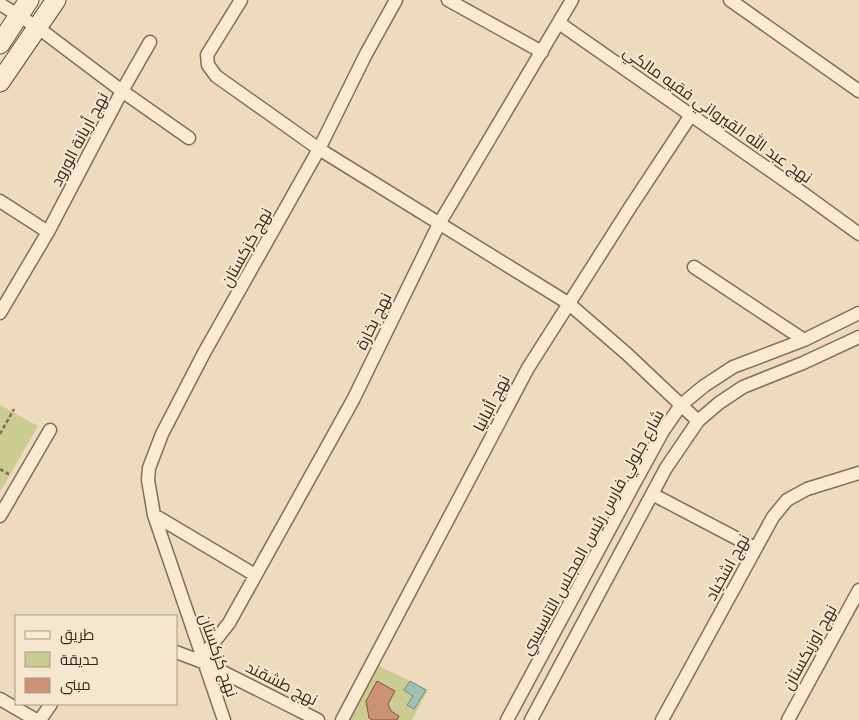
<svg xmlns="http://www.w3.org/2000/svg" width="859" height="720" font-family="'PT Serif',Cairo,serif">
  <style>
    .green { fill: #cacc92 }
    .water { fill: #a1bfb4; stroke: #698d81 }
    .building { fill: #cd9173; stroke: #86533c }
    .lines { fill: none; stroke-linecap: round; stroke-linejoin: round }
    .street-casing { stroke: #866c57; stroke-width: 15 }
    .secondary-casing { stroke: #684d3a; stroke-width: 21 }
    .path { stroke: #866c57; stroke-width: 2.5; stroke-dasharray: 4 2.5; stroke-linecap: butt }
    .street { stroke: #f9ead1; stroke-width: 12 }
    .secondary { stroke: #f9ead1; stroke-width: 19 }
    .labels { text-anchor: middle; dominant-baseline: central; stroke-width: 4.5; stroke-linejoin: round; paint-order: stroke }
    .street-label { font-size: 16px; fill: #35261b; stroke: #f5e6cd }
  </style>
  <rect width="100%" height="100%" fill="#eedbbe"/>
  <path class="green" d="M0,405l38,21 -38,66z
    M377,665l51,25 -16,30h-64z"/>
  <path class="water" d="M410,681l16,9 -12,19 -7,-4 6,-9 -9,-6z"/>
  <path class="building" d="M377,681l18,10 -7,13 3,7 8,5 -2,4h-24l-4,-2 -3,-17z"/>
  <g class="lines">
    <g class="street-casing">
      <path id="street" d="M241,0l-34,55 1,10 8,11 103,73 249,154 59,51 71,67
        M448,0l94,52
        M730,0l129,91
        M0,4l37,23 85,64 -74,141 -48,81
        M559,23l245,171 55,40
        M150,42l-28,49 67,47
        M0,201l48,31
        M694,267l110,73
        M652,494l103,54
        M154,515l101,60
        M0,516l50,-86
        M176,652l29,11 113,57
        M203,656l26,-33 124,-223 86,-176 133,-224
        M0,699l36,21
        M40,720l11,-16
        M224,720l-70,-205 -6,-35 1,-12 13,-34 42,-81 115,-204 47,-95 30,-54
        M342,720l186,-352 103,-162 60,-91
        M507,720l127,-236 29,-53 18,-26 23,-19 29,-19 71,-27 55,-27
        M531,720l135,-252 32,-47 21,-18 24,-16 60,-24 56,-26
        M662,720l111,-203 14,-17 20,-11 52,-16
        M788,720l71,-130"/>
    </g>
    <g class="secondary-casing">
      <path id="secondary" d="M0,44l29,-44
        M0,82l56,-82"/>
    </g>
    <path class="path" d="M0,434l14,-25
      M0,469l10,6"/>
    <use href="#street" class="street"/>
    <use href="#secondary" class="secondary"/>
  </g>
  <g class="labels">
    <g class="street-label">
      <text transform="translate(718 114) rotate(35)">نهج عبد الله القيرواني فقيه مالكي</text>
      <text transform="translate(79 139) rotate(-62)">نهج أريانة الورود</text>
      <text transform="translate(246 247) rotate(-61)">نهج كزكستان</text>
      <text transform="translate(373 321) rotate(-64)">نهج بخارة</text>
      <text transform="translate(491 403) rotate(-63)">نهج ألبانيا</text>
      <text transform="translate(592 532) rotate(-61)">شارع جلولي فارس رئيس المجلس التاسيسي</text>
      <text transform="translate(727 567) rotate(-61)">نهج اشخباد</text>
      <text transform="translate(809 647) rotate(-61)">نهج اوزبكستان</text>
      <text transform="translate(219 655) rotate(71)">نهج كزكستان</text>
      <text transform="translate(282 683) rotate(27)">نهج طشقند</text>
    </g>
  </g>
  <rect x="15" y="615" width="162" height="90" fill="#f5e6cd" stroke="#a89986"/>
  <rect x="25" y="631" width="25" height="8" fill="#f9ead1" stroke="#a89986"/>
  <text x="60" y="640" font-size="15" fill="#35261b">طريق</text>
  <rect x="25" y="652" width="25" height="15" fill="#cacc92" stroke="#a89986"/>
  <text x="60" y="665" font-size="15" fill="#35261b">حديقة</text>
  <rect x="25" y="678" width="25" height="15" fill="#cd9173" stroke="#a89986"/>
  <text x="60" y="690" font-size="15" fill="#35261b">مبنى</text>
</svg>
